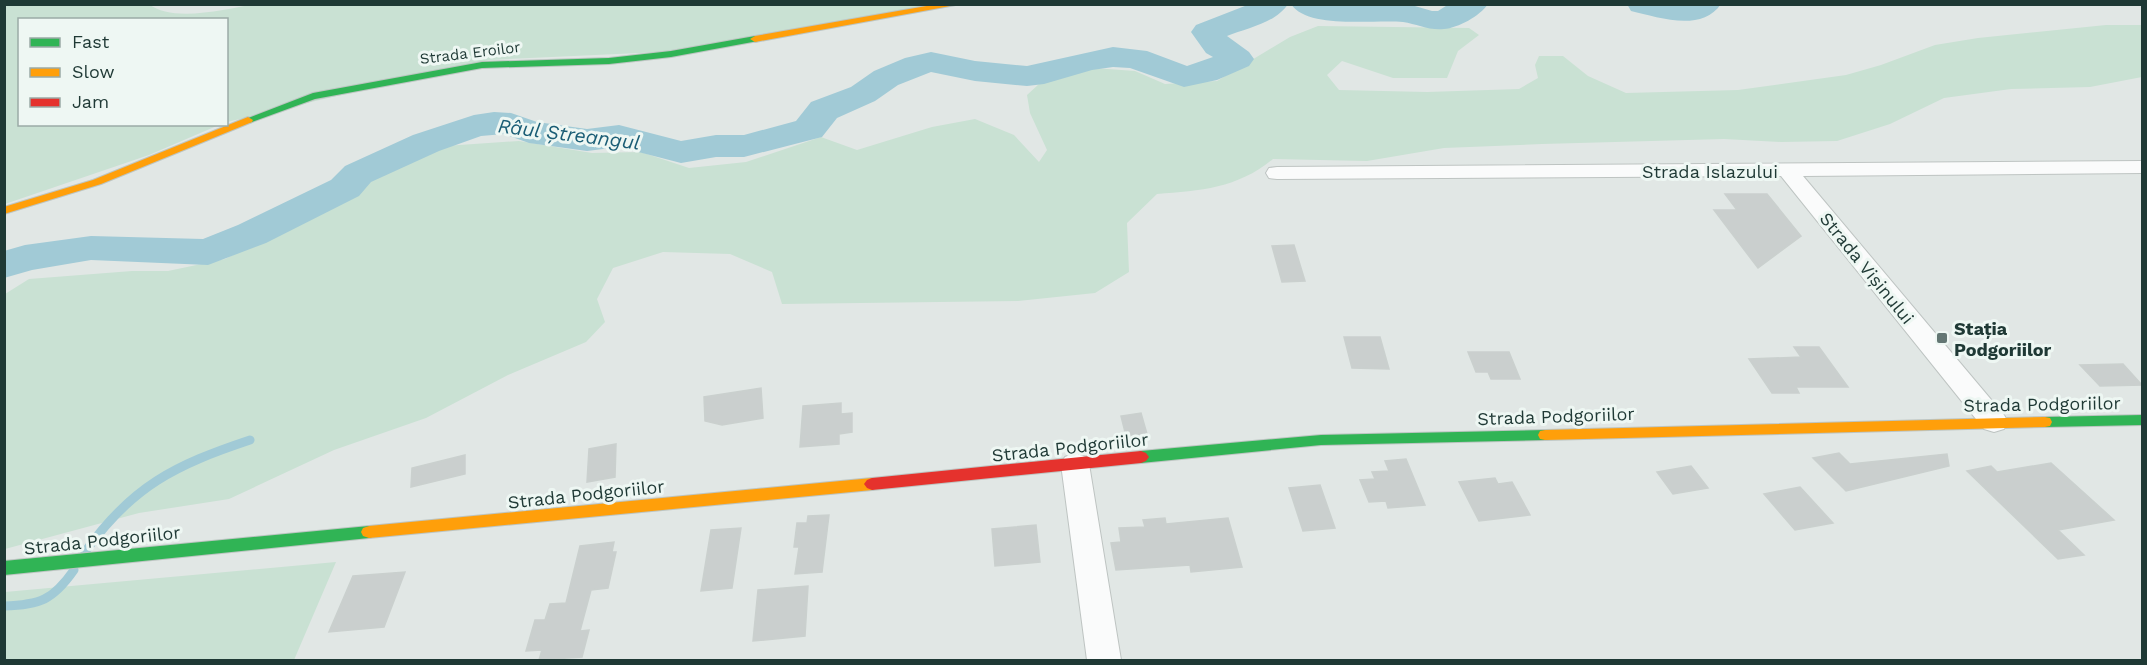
<svg xmlns="http://www.w3.org/2000/svg" width="2147" height="665" font-family="'Work Sans',sans-serif">
  <style>
    .green { fill: #c9e1d3 }
    .lines { fill: none; stroke-linecap: round; stroke-linejoin: round }
    .stream { stroke: #a1cad6; stroke-width: 9 }
    .river { fill: #a1cad6; fill-rule: evenodd }
    .building { fill: #cacfce; stroke: #cad0ce; stroke-width: 1.5 }
    .street-casing { stroke: #bec4c2; stroke-width: 2 }
    .fast-casing { stroke: #bdc5c2; stroke-width: 2 }
    .slow-casing { stroke: #bdc5c2; stroke-width: 2 }
    .jam-casing { stroke: #bdc5c2; stroke-width: 2 }
    .street { fill: #fafbfb; fill-rule: evenodd }
    .fast { fill: #30b455; fill-rule: evenodd }
    .slow { fill: #ff9f0a; fill-rule: evenodd }
    .jam { fill: #e5322d; fill-rule: evenodd }
    .poi-dot { fill: #637673; stroke: #eef7f3; stroke-width: 2 }
    .labels { text-anchor: middle; dominant-baseline: central; stroke-width: 6; stroke-linejoin: round; paint-order: stroke }
    .far-street-label { font-size: 15px; fill: #1f3935; stroke: #eef7f3 }
    .street-label { font-size: 18px; fill: #1f3935; stroke: #eef7f3 }
    .poi-label { font-size: 18px; font-weight: bold; fill: #1f3935; stroke: #eef7f3; text-anchor: start }
    .water-label { font-size: 20px; font-style: italic; fill: #1a5d75; stroke: #eef7f3 }
  </style>
  <rect width="100%" height="100%" fill="#e1e7e5"/>
  <path class="green" d="M149,4c23,19 78,5 106,0l681,1 -275,47 -172,8 -262,62 -1,-102h-206v104l199,1 -70,30 -144,49v-199z
    M2106,25h36v52l-52,10 -79,2 -67,9 -54,26 -53,17 -56,1 -57,-3 -182,5 -98,4 -77,13 -94,-2c-35,29 -72,32 -116,35l-30,29 2,49 -34,21 -77,8 -236,3 -10,-32 -42,-18 -67,-2 -50,16 -16,31 8,23 -19,20 -78,33 -82,43 -92,32 -105,49 -90,14 -134,36v-255l24,-15 103,-8h36l57,-12 116,-58 39,-26 65,-29 74,-5 73,12 49,-1 48,16 57,-6 75,-25 36,13 75,-23 43,-8 39,16 25,27 8,-12 -17,-37 -3,-18 12,-11 55,-16 41,3 30,13 52,-3 73,-44 28,-11 151,2 10,7 -21,16 -11,27h-54l-51,-17 -15,14 12,15 88,2 92,-3 19,-11 -3,-13 4,-9h24l25,20 38,17 112,-3 108,-15 35,-10 54,-20 43,-7z
    M336,562l-42,98h-289v-68z"/>
  <g class="lines">
    <path class="stream" d="M85,552c47,-66 90,-87 165,-112
      M4,606c36,-1 49,-6 70,-36"/>
    <path class="river" d="M1250,4h38c-12,19 -41,24 -61,32l22,16 5,7 -5,7 -32,14 -33,7 -54,-19 -17,-1 -21,3 -48,14 -17,2 -52,-5 -44,-9 -33,13 -23,16 -38,17 -15,19 -78,20h-28l-35,6 -62,-16 -32,4 -58,-8 -25,-9 -23,2 -42,15 -68,31 -12,14 -93,47 -58,22 -117,-5 -59,10 -28,8v-27l21,-6 66,-9 112,3 35,-14 93,-45 14,-14 68,-31 61,-20 20,-3 17,1 26,9 50,7 32,-4 62,16 35,-6h28l52,-14 15,-19 40,-15 23,-16 31,-13 26,-6 44,9 52,5 86,-19 34,4 40,15 26,-9 -7,-4 -15,-21 5,-7z
      M1291,4h117l24,7h6l11,-7h39c-8,12 -30,24 -44,25 -14,2 -27,-5 -41,-7 -28,-3 -95,8 -112,-18z
      M1627,4h94c-20,29 -63,13 -90,7z"/>
  </g>
  <path class="building" d="M1725,194h42l34,42 -43,32 -44,-58h23z
    M1294,245l11,36 -23,1 -10,-36z
    M1344,337h36l9,32 -37,-1z
    M1794,347h25l29,40h-52l3,6h-27l-23,-34 52,-2z
    M1468,352h41l11,27h-29l-3,-7h-12z
    M2123,364l19,21 -42,1 -20,-21z
    M761,388l2,30 -41,7 -17,-4 -1,-24z
    M841,403v11l11,-1v19l-13,2v10l-39,3 3,-41z
    M1141,413l6,21 -21,2 -5,-20z
    M616,444l-1,33 -28,5 2,-33z
    M1839,453l11,11 97,-10 2,12 -103,25 -33,-33z
    M465,455v19l-54,13 1,-19z
    M1406,459l19,46 -37,3 -2,-7 -17,1 -9,-22 15,-1 -3,-7 17,-1 -4,-10z
    M2051,463l63,57 -56,10 26,25 -26,4 -91,-88 24,-5 6,6z
    M1691,466l17,22 -35,6 -16,-22z
    M1495,478l3,6 14,-2 18,33 -51,6 -20,-39z
    M1320,485l15,43 -32,3 -14,-43z
    M1800,487l33,36 -38,7 -31,-36z
    M829,515l-7,57 -27,2 4,-27h-5l3,-24h10l1,-7z
    M1165,518l1,6 62,-6 14,49 -51,5 -1,-7 -74,5 -5,-27 10,-1 -2,-14 26,-1 -2,-7z
    M1036,525l4,37 -45,4 -3,-37z
    M741,528l-9,60 -31,3 10,-61z
    M614,542l-2,10h4l-8,36 -17,2 -11,41 9,-1 -7,27 -43,3 3,-10 -16,1 9,-31h10l5,-16 16,-1 14,-57z
    M405,572l-21,55 -55,5 24,-56z
    M808,586l-3,50 -52,5 5,-51z"/>
  <g class="lines">
    <g class="street-casing">
      <path id="street" d="M2142,161v12l-339,3 201,239 4,7 -4,7 -10,3 -10,-3 -203,-253 -504,3 -8,-1 -3,-5 3,-5 8,-1z
        M1075,453l10,4 4,7 32,196h-34l-26,-196 4,-7z"/>
    </g>
    <g class="fast-casing">
      <path id="fast" d="M755,36l3,1v4l-87,16 -62,7 -127,4 -167,31 -63,23 -4,1 -5,-3 70,-27 169,-31 127,-4 62,-7z
        M2142,415v10l-97,2 -5,-1 -2,-4 2,-4 5,-1z
        M1545,430l5,1 2,4 -2,4 -5,1 -224,5 -180,18 -5,-2 -3,-4 3,-4 5,-2 180,-16z
        M369,526l6,2 2,4 -2,4 -6,2 -365,37v-14z"/>
    </g>
    <g class="slow-casing">
      <path id="slow" d="M938,4h23l-206,38 -5,-3 5,-3z
        M248,117l5,3 -1,2 -151,62 -97,30v-7l89,-27z
        M2045,417l5,1 2,4 -2,4 -5,1 -500,13 -5,-1 -2,-4 2,-4 5,-1z
        M872,478l5,2 3,4 -3,4 -5,2 -503,48 -6,-2 -2,-4 2,-4 6,-2z"/>
    </g>
    <g class="jam-casing">
      <path id="jam" d="M1141,451l5,2 3,4 -3,4 -5,2 -269,27 -5,-2 -3,-4 3,-4 5,-2z"/>
    </g>
    <use href="#street" class="street"/>
    <use href="#fast" class="fast"/>
    <use href="#slow" class="slow"/>
    <use href="#jam" class="jam"/>
  </g>
  <rect class="poi-dot" x="1936" y="332" width="12" height="12" rx="3"/>
  <g class="labels">
    <g class="far-street-label">
      <text transform="translate(470 53) rotate(-7)">Strada Eroilor</text>
    </g>
    <g class="street-label">
      <text x="1710" y="171">Strada Islazului</text>
      <text transform="translate(1867 268) rotate(51)">Strada Vișinului</text>
      <text transform="translate(2042 404) rotate(-1)">Strada Podgoriilor</text>
      <text transform="translate(1556 416) rotate(-2)">Strada Podgoriilor</text>
      <text transform="translate(1070 447) rotate(-6)">Strada Podgoriilor</text>
      <text transform="translate(586 494) rotate(-6)">Strada Podgoriilor</text>
      <text transform="translate(102 540) rotate(-6)">Strada Podgoriilor</text>
    </g>
    <g class="poi-label">
      <text x="1954" y="328">Stația<tspan x="1954" dy="21">Podgoriilor</tspan></text>
    </g>
    <g class="water-label">
      <text transform="translate(569 134) rotate(7)">Râul Ștreangul</text>
    </g>
  </g>
  <rect width="2147" height="665" fill="none" stroke="#1f3935" stroke-width="12"/>
  <rect x="18" y="18" width="210" height="108" fill="#eef7f3" stroke="#9baba7" stroke-width="1.5"/>
  <rect x="30" y="38" width="30" height="9" fill="#30b455" stroke="#9baba7" stroke-width="1.5"/>
  <text x="72" y="48" font-size="18" fill="#1f3935">Fast</text>
  <rect x="30" y="68" width="30" height="9" fill="#ff9f0a" stroke="#9baba7" stroke-width="1.5"/>
  <text x="72" y="78" font-size="18" fill="#1f3935">Slow</text>
  <rect x="30" y="98" width="30" height="9" fill="#e5322d" stroke="#9baba7" stroke-width="1.5"/>
  <text x="72" y="108" font-size="18" fill="#1f3935">Jam</text>
</svg>
